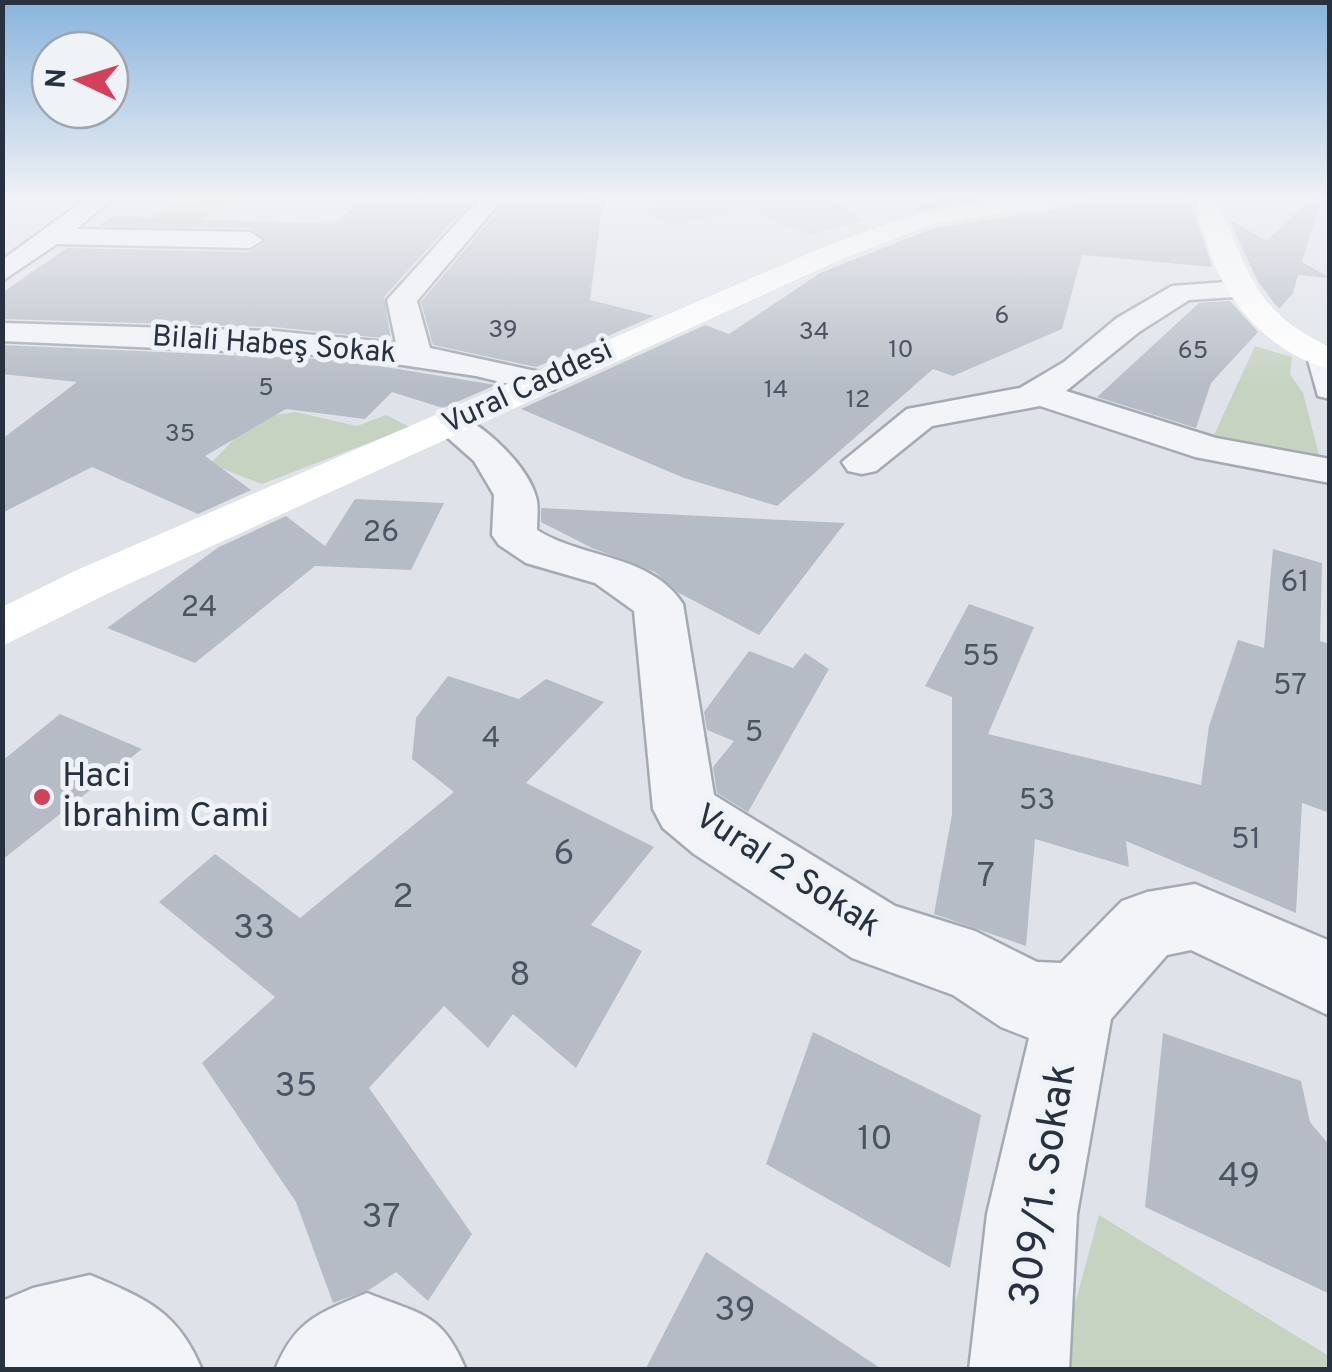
<svg xmlns="http://www.w3.org/2000/svg" width="1332" height="1372" font-family="Overpass,sans-serif">
  <style>
    .built { fill: #cdd2db }
    .green { fill: #c5d3c0 }
    .building { fill: #b6bcc6 }
    .lines { fill: none; stroke-linecap: round; stroke-linejoin: round }
    .street-casing { stroke: #a4aab3; stroke-width: 5 }
    .street { fill: #f2f4f7; fill-rule: evenodd }
    .secondary { fill: #fff; fill-rule: evenodd }
    .poi-dot { fill: #d24059; stroke: #eff2f6; stroke-width: 4 }
    .labels { text-anchor: middle; dominant-baseline: central; stroke-width: 10; stroke-linejoin: round; paint-order: stroke }
    .far-number-label { font-size: 25px; fill: #4b5462 }
    .far-street-label { font-size: 30px; fill: #273140; stroke: #eff2f6 }
    .number-label { font-size: 30px; fill: #4b5462 }
    .poi-label { font-size: 35px; fill: #273140; stroke: #eff2f6; text-anchor: start }
    .near-number-label { font-size: 35px; fill: #4b5462 }
    .street-label { font-size: 35px; fill: #273140; stroke: #eff2f6 }
    .near-street-label { font-size: 42px; fill: #273140; stroke: #eff2f6 }
  </style>
  <rect width="100%" height="100%" fill="#dfe3e9"/>
  <path class="built" d="M640,196h191l34,24 -55,15 -62,-24 -77,14 -33,-15 19,-4z"/>
  <path class="green" d="M213,196h28l-68,41 -41,-2 38,-32 32,1z
    M1255,346l37,11 -2,17 13,19 18,70 -74,-14 -33,-14z
    M295,412l62,14 29,-11 24,12 -148,57 -52,-20 45,-46z
    M1099,1215l230,141v13l-263,1 2,-40z"/>
  <path class="building" d="M936,196h63l-87,16z
    M1084,196h105l23,71 -130,-12 -20,74 -109,47 -20,-7 -156,137 -93,-28 -163,-69 184,-84 24,9 91,-61 114,-45 136,-21z
    M1315,196h7l-20,66 28,16 -32,-3 -5,18 -14,16 -21,-27 -29,-63 37,22z
    M603,197l-13,103 64,16 -118,51 -103,-22 -12,-43 84,-100z
    M428,198l-2,7 43,-2 -85,94 7,42 -117,-12 -272,-8v-26l65,-45 183,4 17,-11 -17,-13 -152,-2 15,-10 221,8 28,-25z
    M1230,301l28,31 -47,51 -15,45 -99,-31 102,-94z
    M2,345l340,15 154,25 -53,23 -51,-16 -27,27 -79,-10 -81,47 46,34 -53,24 -106,-47 -90,46v-74l75,-57 -75,-8z
    M355,499l89,4 -33,67 -96,-4 -120,97 -88,-35 112,-81 67,-31 39,30z
    M541,508l304,15 -86,112 -80,-42 -24,-21 -63,-24 -51,-26z
    M1273,549l49,14 -2,78 10,3v169l-28,-10 -6,110 -170,-72 3,26 -94,-28 -9,107 -92,-32 18,-100v-117l-27,-11 44,-82 65,23 -46,107 213,51 8,-59 29,-86 26,8z
    M749,651l44,17 12,-15 24,16 -81,143 -31,-19 -4,-26 21,-26 -27,-11 -3,-18z
    M448,676l71,23 27,-20 58,23 -78,81 128,64 -63,78 51,26 -66,117 -63,-54 -25,34 -44,-42 -75,82 103,146 -44,67 -32,-29 -27,18 -36,13 -37,-101 -94,-139 73,-66 -116,-95 56,-48 85,64 154,-126 -42,-33 4,-41z
    M60,714l82,35 -140,111v-99z
    M813,1032l168,83 -31,153 -184,-104z
    M1163,1033l138,48 9,41 20,24v148l-185,-87z
    M706,1252l177,118h-238z"/>
  <g class="lines">
    <g class="street-casing">
      <path id="street" d="M90,196h26l-40,33 174,3 13,8 -13,8 -193,-4 -55,37v-21z
        M481,196h24l-88,105 13,47 124,27 5,7 -5,7 -12,3 -66,-16 -134,-20 -340,-15v-18l272,8 122,12 -9,-43z
        M1240,281l14,9 -4,6 -61,4 -50,32 -73,59 150,47 114,21v24l-135,-26 -155,-51 -108,20 -56,45 -14,3 -14,-3 -6,-9 65,-53 113,-21 44,-26 53,-44 55,-32z
        M1324,347l6,1v51l-12,-3 -11,-39 5,-7z
        M451,413c30,7 77,53 85,84 3,9 1,22 1,33 46,29 114,24 146,74l31,191 181,111 80,25 62,31 24,1 61,-62 25,-9 48,-8 135,57v75l-139,-66 -24,5 -56,64 -34,195 -8,156h-100l18,-156 42,-176 -28,-11 -48,-32 -101,-37 -158,-104 -31,-26 -10,-19 -19,-198 -39,-28 -69,-20 -27,-18 -7,-10 2,-40 -20,-34 -42,-37 6,-8z
        M90,1275c56,24 88,36 112,95h-200v-69l31,-13z
        M367,1293c54,22 75,19 99,77h-191c20,-50 44,-57 92,-77z"/>
    </g>
    <use href="#street" class="street"/>
    <path class="secondary" d="M1023,196h57l-11,7 -136,21 -89,34 -733,334 -109,54v-39l75,-37 749,-324 94,-33z
      M1192,196h22c35,70 35,114 116,151v22c-55,-14 -101,-61 -119,-114 -7,-19 -11,-40 -19,-59z"/>
  </g>
  <linearGradient id="sky" x2="0" y2="1"><stop stop-color="#88b3dc"/><stop offset="0.51" stop-color="#f1f2f5"/><stop offset="1" stop-color="#f1f2f5" stop-opacity="0"/></linearGradient>
  <rect width="1332" height="388" fill="url(#sky)"/>
  <circle class="poi-dot" cx="42" cy="797" r="10"/>
  <g class="labels">
    <g class="far-number-label">
      <text x="1002" y="317">6</text>
      <text x="503" y="331">39</text>
      <text x="814" y="333">34</text>
      <text x="901" y="351">10</text>
      <text x="1193" y="352">65</text>
      <text x="266" y="389">5</text>
      <text x="776" y="391">14</text>
      <text x="858" y="401">12</text>
      <text x="180" y="435">35</text>
    </g>
    <g class="far-street-label">
      <text transform="translate(274 346) rotate(4)">Bilali Habeş Sokak</text>
      <text transform="translate(528 388) rotate(-25)">Vural Caddesi</text>
    </g>
    <g class="number-label">
      <text x="381" y="533">26</text>
      <text x="1295" y="583">61</text>
      <text x="199" y="608">24</text>
      <text x="981" y="657">55</text>
      <text x="1290" y="686">57</text>
      <text x="754" y="733">5</text>
      <text x="491" y="739">4</text>
      <text x="1037" y="801">53</text>
      <text x="1246" y="840">51</text>
    </g>
    <g class="poi-label">
      <text x="62" y="777">Haci<tspan x="62" dy="40">İbrahim Cami</tspan></text>
    </g>
    <g class="near-number-label">
      <text x="564" y="855">6</text>
      <text x="986" y="877">7</text>
      <text x="403" y="898">2</text>
      <text x="254" y="929">33</text>
      <text x="520" y="976">8</text>
      <text x="296" y="1087">35</text>
      <text x="875" y="1140">10</text>
      <text x="1239" y="1177">49</text>
      <text x="381" y="1218">37</text>
      <text x="735" y="1311">39</text>
    </g>
    <g class="street-label">
      <text transform="translate(787 872) rotate(33)">Vural 2 Sokak</text>
    </g>
    <g class="near-street-label">
      <text transform="translate(1045 1185) rotate(-81)">309/1. Sokak</text>
    </g>
  </g>
  <rect width="1332" height="1372" fill="none" stroke="#273140" stroke-width="10"/>
  <g transform="translate(80 80) rotate(274)"><circle r="48" fill="#eff2f6" stroke="#9fa5ad" stroke-width="2.5"/>
  <path d="M0-8L18 38L0 25L-18 38Z" fill="#d24059"/>
  <text y="-15" font-size="28" font-weight="bold" text-anchor="middle" fill="#273140">N</text>
  </g>
</svg>
